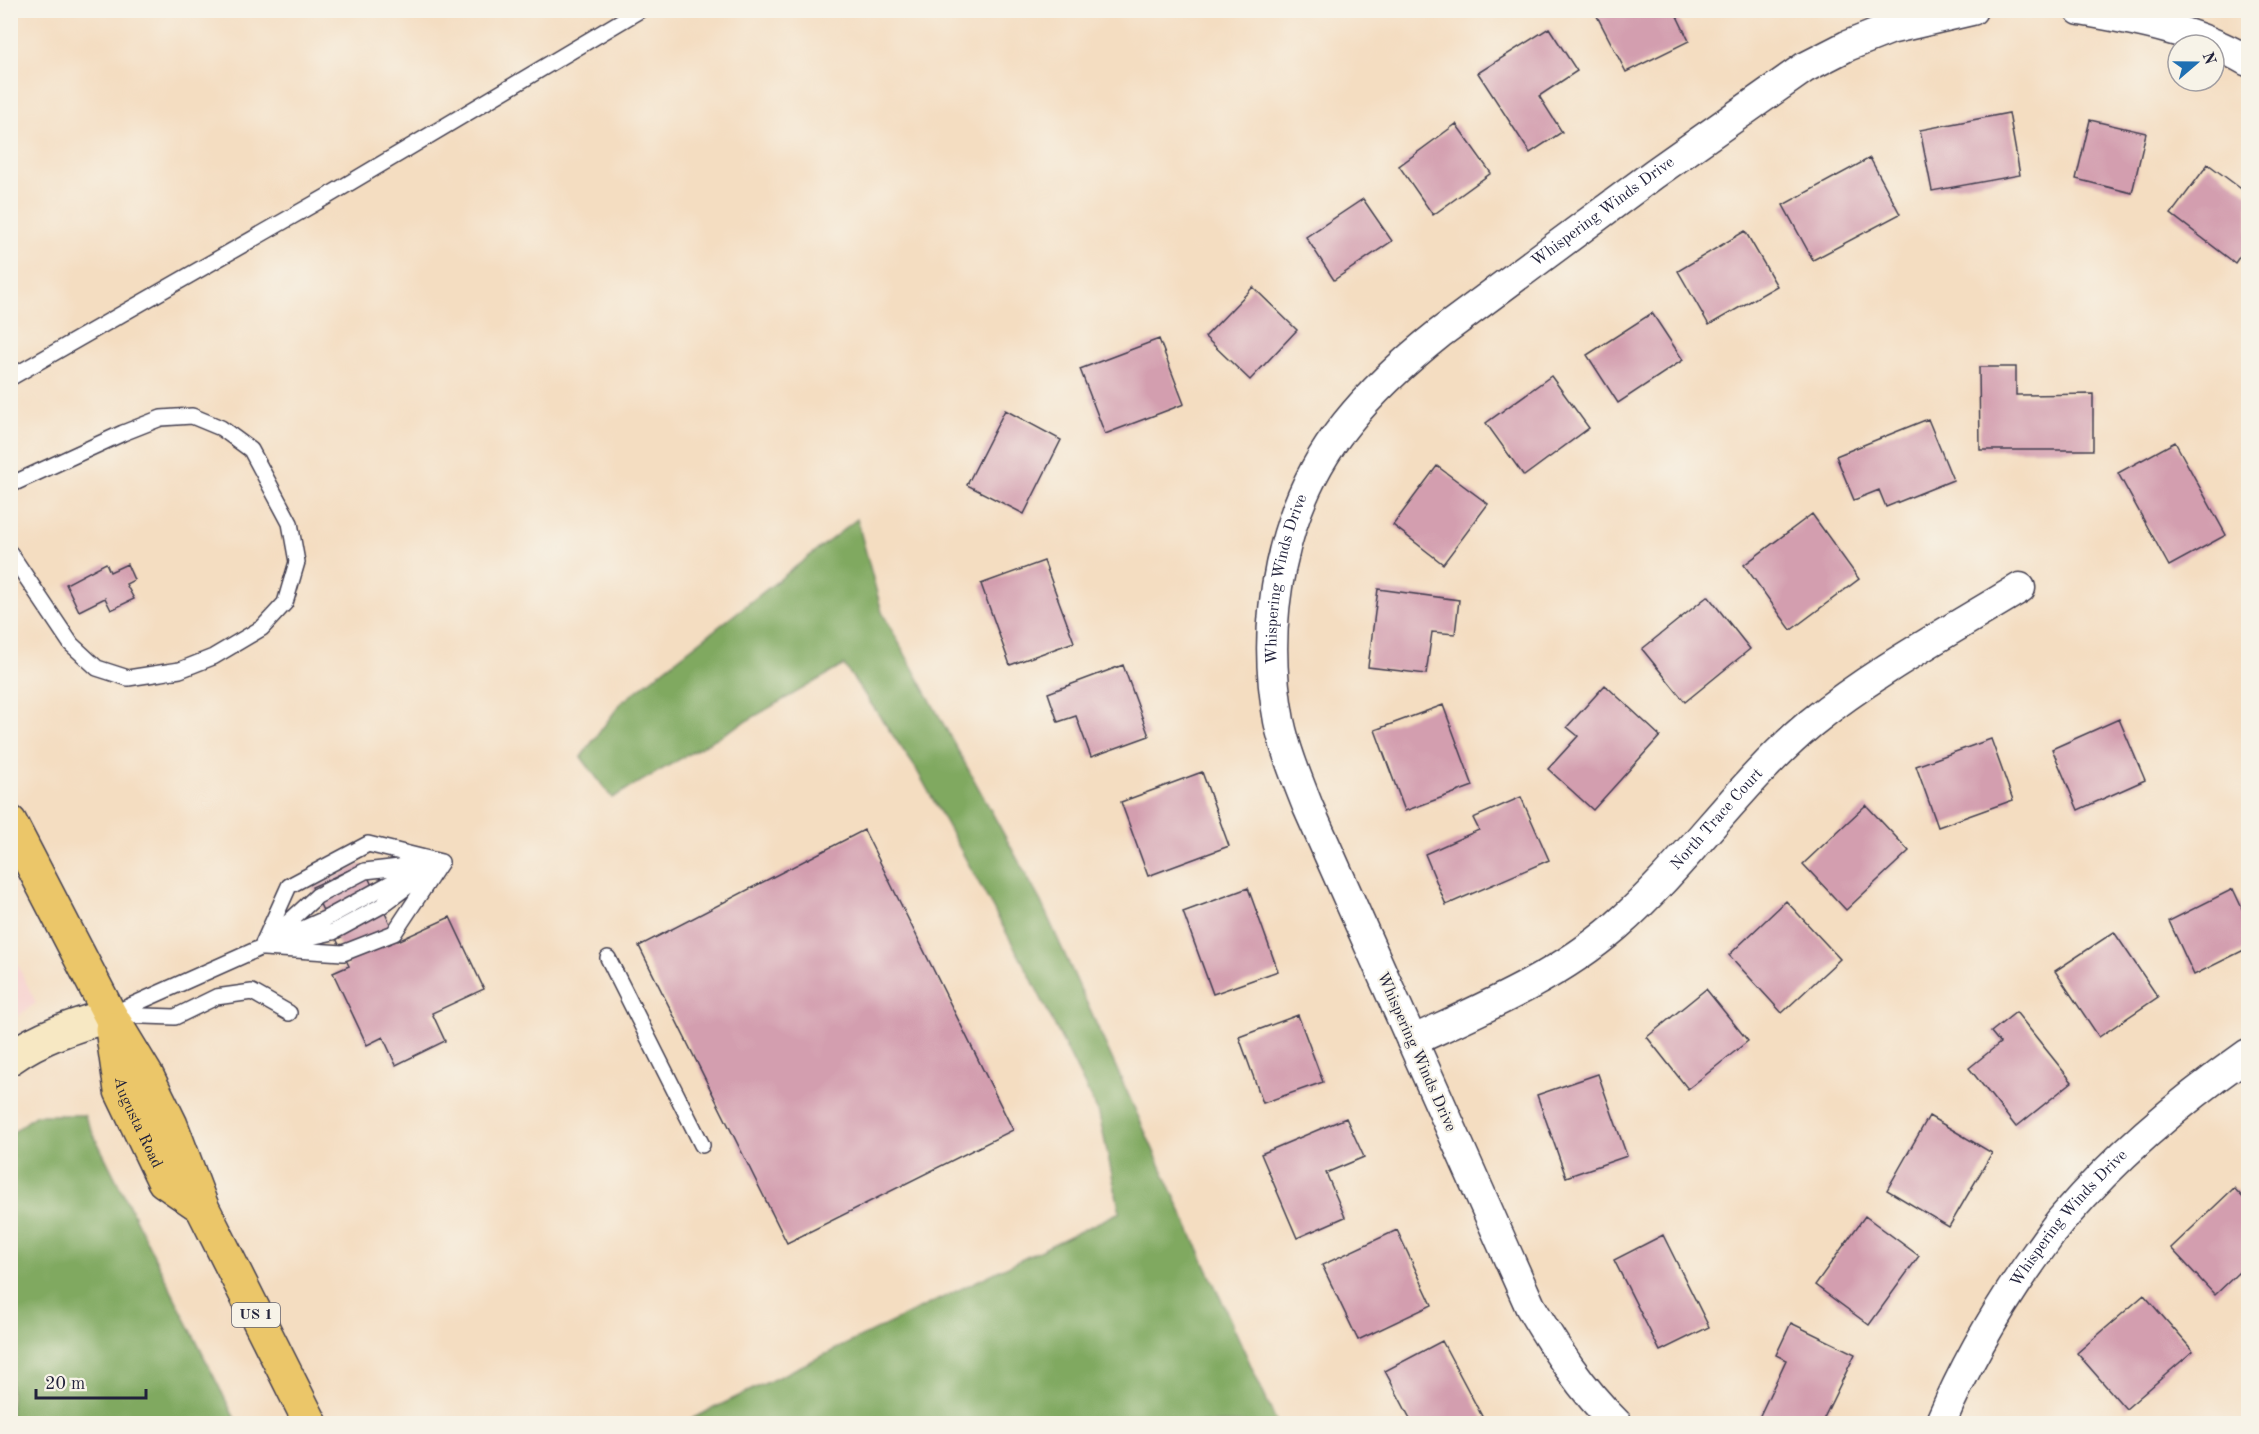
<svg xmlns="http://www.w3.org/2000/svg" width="2259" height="1434" font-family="'Old Standard TT',serif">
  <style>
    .built { fill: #f7d0ce }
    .forest { fill: #80a960; stroke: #51664e; stroke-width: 1.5 }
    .building { fill: #d39eaf }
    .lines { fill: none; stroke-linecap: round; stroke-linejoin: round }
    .lane-casing { stroke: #423e4f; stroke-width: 18 }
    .street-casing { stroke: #423e4f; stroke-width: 33 }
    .secondary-casing { stroke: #423e4f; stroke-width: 36 }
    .primary-casing { stroke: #423e4f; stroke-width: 36 }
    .lane { stroke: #fff; stroke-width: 15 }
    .street { stroke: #fff; stroke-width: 30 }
    .secondary { stroke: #f7e8c3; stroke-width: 33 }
    .primary { stroke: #ebc669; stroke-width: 33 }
    .labels { text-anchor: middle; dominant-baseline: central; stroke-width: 4.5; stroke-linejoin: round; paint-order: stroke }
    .shield { fill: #f7f3e8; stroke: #62616f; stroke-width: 1.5 }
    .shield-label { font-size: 15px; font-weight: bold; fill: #22223b }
    .street-label { font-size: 16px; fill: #22223b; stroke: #f7f3e8 }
  </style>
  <rect width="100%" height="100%" fill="#f7f3e8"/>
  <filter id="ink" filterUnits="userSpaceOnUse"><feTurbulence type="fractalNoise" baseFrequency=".0167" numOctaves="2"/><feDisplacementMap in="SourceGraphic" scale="12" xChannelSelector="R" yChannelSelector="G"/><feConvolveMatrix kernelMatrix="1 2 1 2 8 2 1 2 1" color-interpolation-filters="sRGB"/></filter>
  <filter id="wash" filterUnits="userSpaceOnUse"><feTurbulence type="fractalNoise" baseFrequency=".008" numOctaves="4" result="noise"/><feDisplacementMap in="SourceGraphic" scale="24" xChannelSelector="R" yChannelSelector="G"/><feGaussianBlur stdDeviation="1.35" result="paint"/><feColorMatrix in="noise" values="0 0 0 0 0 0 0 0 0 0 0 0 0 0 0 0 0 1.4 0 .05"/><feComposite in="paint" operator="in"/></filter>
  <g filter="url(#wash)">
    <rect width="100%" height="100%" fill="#f4ddc1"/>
    <path class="built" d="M11,951l25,52 -25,18h-1z"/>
    <path class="forest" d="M857,519l25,93 159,290 236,521h-594l437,-211 -21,-98 -71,-142 -113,-205 -71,-102 -232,133 -31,-41 40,-54z
      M36,1115h48l153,308h-226v-289z"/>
    <g id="blocks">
      <path class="building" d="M1608,10h66l15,31 -63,31 -29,-56z
        M1549,28l28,43 -38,25 23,36 -32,21 -52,-80z
        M2009,113l11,62 -88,16 -12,-61z
        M2090,120l56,13 -14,60 -56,-14z
        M1456,124l35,49 -58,42 -34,-49z
        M1870,158l30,56 -87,46 -30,-55z
        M2208,164l40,30v50l-13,19 -64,-49z
        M1363,199l29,42 -58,39 -28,-43z
        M1745,231l32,55 -68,39 -31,-54z
        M1253,287l44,43 -47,50 -45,-43z
        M1652,313l31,47 -65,43 -31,-48z
        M1159,339l25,65 -79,30 -25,-65z
        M1979,367h37v28l77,-1v56h-113z
        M1551,376l38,52 -65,48 -38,-53z
        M1005,410l56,30 -37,74 -57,-29z
        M1928,419l25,61 -67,27 -7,-17 -25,10 -18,-44z
        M2175,442l51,93 -57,31 -51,-93z
        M1437,466l51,38 -45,60 -50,-39z
        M1812,514l47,65 -68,51 -47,-65z
        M1044,561l30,81 -64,23 -29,-81z
        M106,563l4,9 17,-8 7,16 -8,4 8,15 -23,11 -6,-12 -26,13 -13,-27z
        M1378,589l81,11 -4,34 -23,-2 -6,42 -58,-7z
        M1708,596l42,53 -65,53 -43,-53z
        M1123,665l26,71 -58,21 -15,-41 -18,6 -10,-29z
        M1605,685l55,51 -67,74 -45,-41 30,-33 -11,-9z
        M1443,705l30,81 -68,25 -30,-81z
        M2119,719l26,61 -67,30 -26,-61z
        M1991,739l22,61 -75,27 -22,-61z
        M1202,772l27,74 -81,30 -27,-74z
        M1521,797l28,63 -103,45 -21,-51 54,-24 -6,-12z
        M1866,805l43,46 -63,59 -43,-46z
        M864,830l149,300 -226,113 -148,-297z
        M362,864l36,77 52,-24 34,72 -52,24 13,28 -49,24 -13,-28 -16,8 -34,-72 16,-7 -37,-79z
        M1248,888l30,83 -65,23 -30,-82z
        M2233,889l15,32v27l-54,27 -25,-54z
        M1786,901l54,58 -58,54 -53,-58z
        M2114,932l44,65 -59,40 -44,-66z
        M1706,989l42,52 -60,48 -41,-52z
        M2016,1012l56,70 -56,45 -47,-59 31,-25 -9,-11z
        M1298,1015l25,67 -60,21 -24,-66z
        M1598,1074l29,82 -61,21 -29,-82z
        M1929,1116l63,37 -43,74 -62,-37z
        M1346,1118l18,39 -38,16 19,44 -48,21 -36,-84z
        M2234,1188l14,15v80l-9,-11 -24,23 -44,-47z
        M1865,1216l54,40 -50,69 -54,-40z
        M1397,1230l35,75 -74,35 -36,-75z
        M1663,1235l46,92 -49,24 -46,-91z
        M2144,1295l49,56 -67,58 -49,-56z
        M1791,1323l64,31 -34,70h-65l30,-64 -10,-5z
        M1442,1341l43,81 -3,2h-69l-28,-53z"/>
    </g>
  </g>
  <g filter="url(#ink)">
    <use href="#blocks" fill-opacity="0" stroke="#423e4f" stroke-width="1.5"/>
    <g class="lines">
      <g class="lane-casing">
        <path id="lane" d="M10,378l316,-181 314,-187
          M10,485l113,-52 38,-15 31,-2 29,12 30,22 39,73 7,39 -12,41 -23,25 -49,29 -33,13 -52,8 -31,-10 -26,-24 -61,-91
          M269,940l48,-44 48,-25 52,-6
          M293,941l40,-9 48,-26 46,-34
          M261,948l28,-62 79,-42 73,18
          M264,948l79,5 51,-20 47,-71
          M608,958l94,187
          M110,1015l217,-97 80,-44 34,-12
          M113,1015l62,2 41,-20 36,-5 37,21"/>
      </g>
      <g class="street-casing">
        <g id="street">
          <path d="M2080,10c58,10 117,21 168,51"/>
          <path id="s1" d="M1412,1041c71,-33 144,-63 204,-115 71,-62 123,-143 195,-203 64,-52 139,-92 209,-135"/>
          <path id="s2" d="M1617,1424c-36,-35 -62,-76 -87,-118l-222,-499c-11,-28 -23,-57 -29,-86 -19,-100 2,-217 67,-297 27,-34 60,-64 94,-91l214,-159 150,-106 43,-22 43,-17 82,-19"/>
          <path id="s3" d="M1940,1424c26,-61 59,-118 97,-171 9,-12 17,-25 27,-36 54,-63 117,-116 184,-163"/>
        </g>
      </g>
      <g class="secondary-casing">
        <path id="secondary" d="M10,1058c31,-22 64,-32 100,-43"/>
      </g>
      <g class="primary-casing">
        <g id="primary">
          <path d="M10,822l100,193 37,61 24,49 31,82 109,217"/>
          <path id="s4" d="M112,1029l9,62 43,90 38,26"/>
        </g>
      </g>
      <use href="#lane" class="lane"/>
      <use href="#street" class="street"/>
      <use href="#secondary" class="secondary"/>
      <use href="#primary" class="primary"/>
    </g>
  </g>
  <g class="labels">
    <rect class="shield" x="232" y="1303" width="48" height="24" rx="4.5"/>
    <g class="shield-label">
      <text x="256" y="1315">US 1</text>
    </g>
    <g class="street-label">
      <text stroke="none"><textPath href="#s2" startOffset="1432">Whispering Winds Drive</textPath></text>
      <text stroke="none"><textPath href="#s2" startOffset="928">Whispering Winds Drive</textPath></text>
      <text stroke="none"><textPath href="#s1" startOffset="382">North Trace Court</textPath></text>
      <text transform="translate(1416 1052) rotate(66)">Whispering Winds Drive</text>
      <text stroke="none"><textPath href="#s4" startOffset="98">Augusta Road</textPath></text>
      <text stroke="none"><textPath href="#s3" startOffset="244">Whispering Winds Drive</textPath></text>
    </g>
  </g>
  <rect width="2259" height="1434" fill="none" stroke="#f7f3e8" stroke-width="36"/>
  <g transform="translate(2196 63) rotate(70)"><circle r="28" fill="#f7f3e8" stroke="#a29fa3" stroke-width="1.5"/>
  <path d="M0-4.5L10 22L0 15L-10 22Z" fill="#1f6fb2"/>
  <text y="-9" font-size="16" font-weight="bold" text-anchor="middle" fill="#22223b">N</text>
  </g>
  <path d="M36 1389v9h110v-9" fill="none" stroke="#22223b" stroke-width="3"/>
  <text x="45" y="1389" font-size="18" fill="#22223b" stroke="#f7f3e8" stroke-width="4.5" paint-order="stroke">20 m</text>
</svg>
